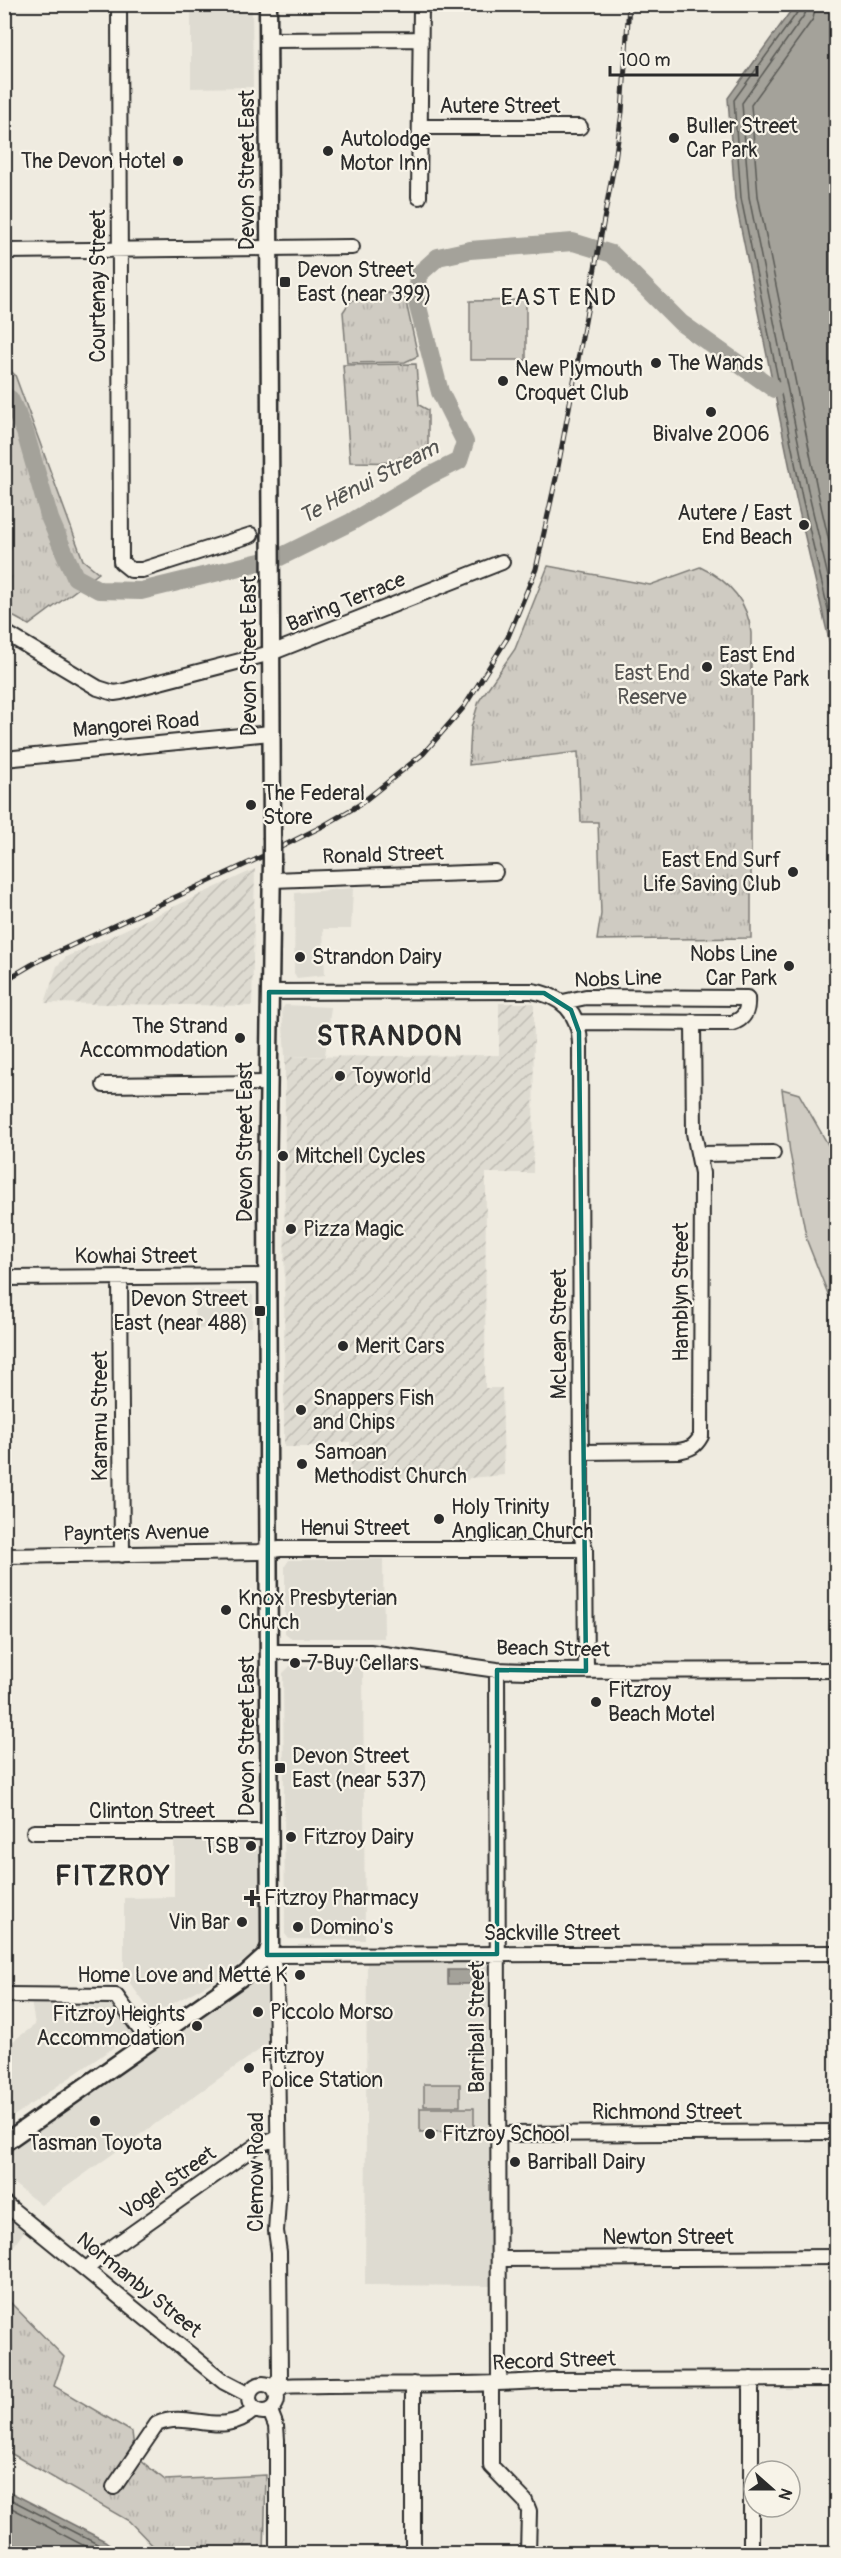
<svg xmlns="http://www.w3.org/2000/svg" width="841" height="2558" font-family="Pangolin,sans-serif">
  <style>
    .built { fill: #dedbd1 }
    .industrial { fill: url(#industrial-furrows) }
    .grass { fill: #cfcbc2; stroke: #7d7b76; stroke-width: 1.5 }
    .park { fill: url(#park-tufts); stroke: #7d7b76; stroke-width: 1.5 }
    .water { fill: #a4a29a; stroke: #74726e; stroke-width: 1.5 }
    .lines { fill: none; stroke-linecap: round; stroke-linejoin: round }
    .shore { stroke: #5b5b57; stroke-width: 1.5 }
    .river { stroke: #a4a29a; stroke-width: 18 }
    .minor-casing { stroke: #2b2b2b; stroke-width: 18 }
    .major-casing { stroke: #2b2b2b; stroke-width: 21 }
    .minor { stroke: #f7f3e8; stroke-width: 14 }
    .major { stroke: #f7f3e8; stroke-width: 16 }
    .rail-casing { stroke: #2b2b2b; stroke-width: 5 }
    .rail { stroke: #f7f3e8; stroke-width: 3; stroke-dasharray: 9; stroke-linecap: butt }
    .major-bridge-casing { stroke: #2b2b2b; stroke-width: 21; stroke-linecap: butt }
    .major-bridge { stroke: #f7f3e8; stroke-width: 16 }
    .marked { fill: none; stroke: #0f766e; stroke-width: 4.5; stroke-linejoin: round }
    .poi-dot { fill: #2b2b2b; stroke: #f7f3e8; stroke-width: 2 }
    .labels { text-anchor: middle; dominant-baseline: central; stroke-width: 4.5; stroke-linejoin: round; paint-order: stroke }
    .street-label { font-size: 21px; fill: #2b2b2b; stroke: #f7f3e8 }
    .poi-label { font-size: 21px; fill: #2b2b2b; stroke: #f7f3e8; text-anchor: start }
    .park-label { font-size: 21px; fill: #545351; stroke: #f7f3e8 }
    .water-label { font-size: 22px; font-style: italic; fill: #555552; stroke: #f7f3e8 }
    .quarter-label { font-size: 24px; letter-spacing: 1.5px; fill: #2b2b2b; stroke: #f7f3e8 }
    .district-label { font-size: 27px; font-weight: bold; letter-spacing: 1.5px; fill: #2b2b2b; stroke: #f7f3e8 }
  </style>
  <defs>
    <pattern id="industrial-furrows" width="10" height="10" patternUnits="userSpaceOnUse" patternTransform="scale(1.5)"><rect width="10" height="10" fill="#dedbd1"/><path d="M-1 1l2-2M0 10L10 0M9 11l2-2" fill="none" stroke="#bfbcb4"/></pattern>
    <pattern id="park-tufts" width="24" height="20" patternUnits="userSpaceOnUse" patternTransform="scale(1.5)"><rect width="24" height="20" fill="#cfcbc2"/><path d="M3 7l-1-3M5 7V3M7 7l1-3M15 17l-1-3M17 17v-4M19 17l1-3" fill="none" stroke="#b2aea7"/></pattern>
  </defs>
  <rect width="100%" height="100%" fill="#efebe0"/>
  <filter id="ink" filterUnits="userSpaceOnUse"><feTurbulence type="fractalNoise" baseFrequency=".0167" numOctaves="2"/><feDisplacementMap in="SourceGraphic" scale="12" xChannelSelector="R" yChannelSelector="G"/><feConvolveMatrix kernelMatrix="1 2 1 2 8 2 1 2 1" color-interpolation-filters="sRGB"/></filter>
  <g filter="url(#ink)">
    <path class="built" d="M191,5h61l1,82 -62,1z
      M353,888l-2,41h-28l2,46 -28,3 -3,-5 1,-80z
      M285,1005l46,2 -6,49 -40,1 -3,-48z
      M195,1291h51l7,5 -1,31 -58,2z
      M383,1559l1,79h-93l-6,-5v-67l4,-6z
      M290,1666l73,1 2,273 -76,-1 -4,-5 -2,-261z
      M5,1754l7,1 -2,142h-6z
      M262,1829l1,107 -2,9 -4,6 -34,25 -66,36 -8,-3 -25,-34v-77l50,-1v-66z
      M367,1956h130l-5,330 -127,-1z
      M271,1973l-2,70 -228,162 -36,-28 -1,-31 256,-172z
      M117,1998l22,32 -134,92v-75l30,-22 -4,-24z
      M5,2204l23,22 -23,32z"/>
    <path class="industrial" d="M255,869l-3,137 -207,-3 12,-37 9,-9z
      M499,1003h35l-1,170h-47l-1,215h17l2,87 -35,3 -1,2 -117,-3 -1,-35h-9l-7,5h-50l1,-390 214,-2z"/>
    <path class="grass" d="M526,300v60h-56v-59z
      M782,1089l17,5 31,54h6v166l-29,-73 -17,-88z
      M424,2084h36v22h-36z
      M420,2108h54v23l-54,1z"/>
    <path class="park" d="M364,293h40l14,63 -13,6 -58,1 -4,-51 6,-9z
      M416,364l3,41 9,5v49l-11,4 -67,-1 -7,-97z
      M4,365l11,10 68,185 16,13 -70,52 -24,-13z
      M548,566l102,19 50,-18c28,13 48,34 51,66v305l-154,2 4,-26 -3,-92h-17l-3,-70 -109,13 2,-37 8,-27 36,-52z
      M4,2296l60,61 -10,29 78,46 3,24 30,24 101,-5 -2,78h-104l-31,-32 -124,-71z"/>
    <path class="water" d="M795,5h41v665l-40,-172 -61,-299 -7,-101z
      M448,1970h28l-1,14h-27z
      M4,2489l101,52 16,12h-94l-22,-16z"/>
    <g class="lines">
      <path class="shore" d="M800,4l-1,6 -65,90 7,98 61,299 34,147
        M807,4l-2,10 -63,89 7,94 60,298 27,116
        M816,4l-3,15 -62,86 7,91 60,297 18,79
        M4,2496l97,50 11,8
        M4,2504l96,50"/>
      <path class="river" d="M4,396l6,3 15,33 25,87 25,58 24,13 42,1 139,-34 71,-35 78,-46 30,-15 6,-19 -25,-50 -24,-93 2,-24 20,-18 32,-7 103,-8 39,12 69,69 93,66"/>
      <g class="minor-casing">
        <path id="minor" d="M119,4l2,558 10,8h11l109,-35
          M269,40l152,-1
          M420,127h160
          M419,197l2,-193
          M4,251l348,-4
          M4,632l94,56 16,5 7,-1 150,-39 231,-91
          M4,759l267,-26
          M272,880l223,-8
          M269,992l263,-1c30,5 47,21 48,52l1,491 4,15 1,122
          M563,1002l23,-5 161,1c1,13 -2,21 -15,25l-156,-1
          M104,1085l164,-2
          M699,1154l74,-1
          M120,1277l2,278
          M4,1278l264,-2
          M581,1452l97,-1c12,-2 17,-4 23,-15l1,-263 -8,-40 -1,-111
          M4,1556l254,-4 22,-3h305
          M269,1652h101l127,18 31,1 308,-1
          M497,1670l2,713
          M34,1832h236
          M267,1955l569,-2
          M267,1955l6,9 3,11 3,212 -3,44 3,21 1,125 -6,12
          M4,1995l112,1 33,46
          M498,2134l338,-2
          M4,2203l220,179 25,13
          M499,2259l337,-2
          M87,2269l16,-15 154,-109 20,-7
          M751,2379v175
          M249 2398a14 14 0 1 1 28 0a14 14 0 1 1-28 0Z
          M413,2384v170
          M491,2384v82l34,35 4,10 -1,43
          M276,2393l8,-7c90,-3 180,1 269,-6l283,-1
          M270,2411l6,15 1,14v114
          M114,2487l43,-63c33,-15 63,16 97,-14"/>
      </g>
      <g class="major-casing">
        <path id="major" d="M268,4l4,833
          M4,2143l242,-169 21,-19 3,-10 -3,-760 5,-325"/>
      </g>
      <use href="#minor" class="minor"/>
      <use href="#major" class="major"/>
      <g class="rail-casing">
        <path id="rail" d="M4,981l34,-20 217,-101 68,-34 36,-21 64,-51 41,-47 44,-70 28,-68 20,-91 59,-318 7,-48 7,-108"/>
      </g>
      <use href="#rail" class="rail"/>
      <g class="major-bridge-casing">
        <path id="major-bridge" d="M272,837v23"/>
      </g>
      <use href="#major-bridge" class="major-bridge"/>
    </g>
  </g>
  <path class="marked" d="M269,992l275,1 27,17 8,22 7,639 -89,-1v284l-230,1z"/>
  <g class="poi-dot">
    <circle cx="674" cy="138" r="6"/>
    <circle cx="328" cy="151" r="6"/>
    <circle cx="178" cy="161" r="6"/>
    <rect x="279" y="276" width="12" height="12" rx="3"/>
    <circle cx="656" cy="363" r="6"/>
    <circle cx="503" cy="381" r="6"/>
    <circle cx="711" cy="412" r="6"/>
    <circle cx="804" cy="525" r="6"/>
    <circle cx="707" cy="667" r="6"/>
    <circle cx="251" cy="805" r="6"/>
    <circle cx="793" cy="872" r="6"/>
    <circle cx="300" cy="957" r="6"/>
    <circle cx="789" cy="966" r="6"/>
    <circle cx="240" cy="1038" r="6"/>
    <circle cx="340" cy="1076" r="6"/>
    <circle cx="283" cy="1156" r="6"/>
    <circle cx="291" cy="1229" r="6"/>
    <rect x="254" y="1305" width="12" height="12" rx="3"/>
    <circle cx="343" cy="1346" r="6"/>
    <circle cx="301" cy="1410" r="6"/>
    <circle cx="302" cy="1464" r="6"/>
    <circle cx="439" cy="1519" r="6"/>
    <circle cx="226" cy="1610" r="6"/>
    <circle cx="295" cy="1663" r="6"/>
    <circle cx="596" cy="1702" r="6"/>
    <rect x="274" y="1762" width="12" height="12" rx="3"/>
    <circle cx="291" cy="1837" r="6"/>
    <circle cx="251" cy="1846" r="6"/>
    <path d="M249 1889h6v6h6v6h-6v6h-6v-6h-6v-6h6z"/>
    <circle cx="242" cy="1922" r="6"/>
    <circle cx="298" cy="1927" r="6"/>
    <circle cx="300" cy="1975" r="6"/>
    <circle cx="258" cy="2012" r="6"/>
    <circle cx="197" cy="2026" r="6"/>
    <circle cx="249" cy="2068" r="6"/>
    <circle cx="95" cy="2121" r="6"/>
    <circle cx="430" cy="2134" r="6"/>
    <circle cx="515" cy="2162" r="6"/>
  </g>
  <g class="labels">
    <g class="street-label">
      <text x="500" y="106">Autere Street</text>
      <text transform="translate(247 170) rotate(-90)">Devon Street East</text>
      <text transform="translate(98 286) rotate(-90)">Courtenay Street</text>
      <text transform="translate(346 602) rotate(-22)">Baring Terrace</text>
      <text transform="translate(249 656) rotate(-90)">Devon Street East</text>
      <text transform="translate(136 725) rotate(-5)">Mangorei Road</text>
      <text transform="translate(383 855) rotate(-2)">Ronald Street</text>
      <text transform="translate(618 979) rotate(-2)">Nobs Line</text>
      <text transform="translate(245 1142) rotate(-90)">Devon Street East</text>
      <text x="136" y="1256">Kowhai Street</text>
      <text transform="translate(681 1292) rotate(-90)">Hamblyn Street</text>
      <text transform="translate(559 1334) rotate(-90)">McLean Street</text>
      <text transform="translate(100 1416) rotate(-90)">Karamu Street</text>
      <text x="355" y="1528">Henui Street</text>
      <text transform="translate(136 1533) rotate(-1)">Paynters Avenue</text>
      <text transform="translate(553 1649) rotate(1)">Beach Street</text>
      <text transform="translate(247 1736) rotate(-90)">Devon Street East</text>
      <text x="152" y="1811">Clinton Street</text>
      <text x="552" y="1933">Sackville Street</text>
      <text transform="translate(477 2027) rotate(-90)">Barriball Street</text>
      <text x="667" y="2112">Richmond Street</text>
      <text transform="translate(256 2172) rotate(-90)">Clemow Road</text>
      <text transform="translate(168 2183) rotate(-35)">Vogel Street</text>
      <text x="668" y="2237">Newton Street</text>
      <text transform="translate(139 2285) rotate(39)">Normanby Street</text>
      <text transform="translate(554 2361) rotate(-2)">Record Street</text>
    </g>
    <g class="poi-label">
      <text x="686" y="126">Buller Street<tspan x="686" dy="24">Car Park</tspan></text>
      <text x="340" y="139">Autolodge<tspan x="340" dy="24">Motor Inn</tspan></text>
      <text x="166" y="161" text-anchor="end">The Devon Hotel</text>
      <text x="297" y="270">Devon Street<tspan x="297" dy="24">East (near 399)</tspan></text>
      <text x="668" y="363">The Wands</text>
      <text x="515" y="369">New Plymouth<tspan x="515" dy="24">Croquet Club</tspan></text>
      <text x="711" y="434" text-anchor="middle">Bivalve 2006</text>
      <text x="792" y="513" text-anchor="end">Autere / East<tspan x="792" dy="24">End Beach</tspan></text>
      <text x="719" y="655">East End<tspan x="719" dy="24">Skate Park</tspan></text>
      <text x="263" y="793">The Federal<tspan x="263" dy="24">Store</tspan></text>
      <text x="781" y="860" text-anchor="end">East End Surf<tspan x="781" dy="24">Life Saving Club</tspan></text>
      <text x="777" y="954" text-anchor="end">Nobs Line<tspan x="777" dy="24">Car Park</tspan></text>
      <text x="312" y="957">Strandon Dairy</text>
      <text x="228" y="1026" text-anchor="end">The Strand<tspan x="228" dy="24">Accommodation</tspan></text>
      <text x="352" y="1076">Toyworld</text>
      <text x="295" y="1156">Mitchell Cycles</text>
      <text x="303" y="1229">Pizza Magic</text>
      <text x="248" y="1299" text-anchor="end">Devon Street<tspan x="248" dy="24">East (near 488)</tspan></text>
      <text x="355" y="1346">Merit Cars</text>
      <text x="313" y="1398">Snappers Fish<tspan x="313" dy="24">and Chips</tspan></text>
      <text x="314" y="1452">Samoan<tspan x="314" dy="24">Methodist Church</tspan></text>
      <text x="451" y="1507">Holy Trinity<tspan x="451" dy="24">Anglican Church</tspan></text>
      <text x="238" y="1598">Knox Presbyterian<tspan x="238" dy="24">Church</tspan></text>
      <text x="307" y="1663">7 Buy Cellars</text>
      <text x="608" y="1690">Fitzroy<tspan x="608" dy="24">Beach Motel</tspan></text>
      <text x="292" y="1756">Devon Street<tspan x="292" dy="24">East (near 537)</tspan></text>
      <text x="303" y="1837">Fitzroy Dairy</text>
      <text x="239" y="1846" text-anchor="end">TSB</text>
      <text x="264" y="1898">Fitzroy Pharmacy</text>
      <text x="230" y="1922" text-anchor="end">Vin Bar</text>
      <text x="310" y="1927">Domino's</text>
      <text x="288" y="1975" text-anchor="end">Home Love and Mette K</text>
      <text x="270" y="2012">Piccolo Morso</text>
      <text x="185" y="2014" text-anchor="end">Fitzroy Heights<tspan x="185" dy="24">Accommodation</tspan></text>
      <text x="261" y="2056">Fitzroy<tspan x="261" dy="24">Police Station</tspan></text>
      <text x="442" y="2134">Fitzroy School</text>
      <text x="95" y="2143" text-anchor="middle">Tasman Toyota</text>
      <text x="527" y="2162">Barriball Dairy</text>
    </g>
    <g class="park-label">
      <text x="652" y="673">East End<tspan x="652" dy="24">Reserve</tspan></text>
    </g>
    <g class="water-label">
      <text transform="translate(369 482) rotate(-28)">Te Hēnui Stream</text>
    </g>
    <g class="quarter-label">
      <text x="559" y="297">EAST END</text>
    </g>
    <g class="district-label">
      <text x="390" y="1036">STRANDON</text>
      <text x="113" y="1876">FITZROY</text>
    </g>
  </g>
  <rect width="841" height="2558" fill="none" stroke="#f7f3e8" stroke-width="24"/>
  <rect x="12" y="12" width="817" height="2534" fill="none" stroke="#2b2b2b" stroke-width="2" filter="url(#ink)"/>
  <g transform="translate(772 2489) rotate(111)"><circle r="28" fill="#f7f3e8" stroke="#a5a39c" stroke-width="1.5"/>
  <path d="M0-4.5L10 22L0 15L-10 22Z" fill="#2b2b2b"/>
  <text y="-9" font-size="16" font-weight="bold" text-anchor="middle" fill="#2b2b2b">N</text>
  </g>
  <path d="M610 66v9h147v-9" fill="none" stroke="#2b2b2b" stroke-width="3"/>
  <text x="619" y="66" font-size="18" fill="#2b2b2b" stroke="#f7f3e8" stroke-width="4.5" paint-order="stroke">100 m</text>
</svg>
